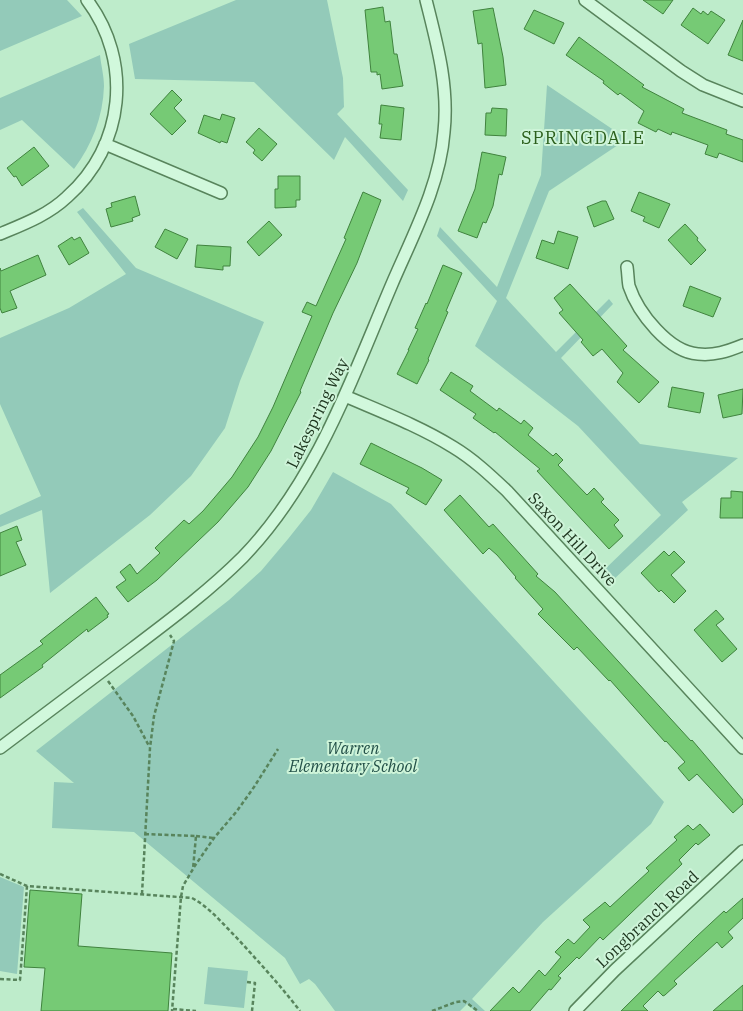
<svg xmlns="http://www.w3.org/2000/svg" width="743" height="1011" font-family="'IBM Plex Serif',serif">
  <style>
    .green { fill: #93cab9 }
    .building { fill: #76ca75; stroke: #40833e }
    .lines { fill: none; stroke-linecap: round; stroke-linejoin: round }
    .street-casing { stroke: #58845c; stroke-width: 14 }
    .path { stroke: #58845c; stroke-width: 2.5; stroke-dasharray: 4 2.5; stroke-linecap: butt }
    .street { stroke: #d1f8dc; stroke-width: 11 }
    .labels { text-anchor: middle; dominant-baseline: central; stroke-width: 4; stroke-linejoin: round; paint-order: stroke }
    .street-label { font-size: 16px; fill: #1c341d; stroke: #cef4d9 }
    .park-label { font-size: 16px; font-style: italic; fill: #235048; stroke: #cef4d9 }
    .neighbourhood-label { font-size: 18px; letter-spacing: 1px; fill: #2b5f1c; stroke: #cef4d9 }
  </style>
  <rect width="100%" height="100%" fill="#beeccb"/>
  <path class="green" d="M0,0h67l15,16 -82,35z
    M236,0h91l16,78 1,29 -7,7 71,76 -5,11 -58,-64 -11,23 -80,-78 -119,-3 -6,-35z
    M100,55c1,10 4,21 4,31 -1,31 -12,59 -30,83l-52,-49 -22,10v-32z
    M547,85l80,54 -78,52 -43,107 50,54 53,-53 4,5 -52,54 79,86 98,14 -56,44 6,8 -75,70 -10,-9 58,-56 -83,-89 -103,-80 22,-45 -60,-65 3,-9 57,60 44,-112z
    M83,208l53,60 128,54 -24,59 -15,47 -34,48 -41,39 -100,78 -8,-83 -42,17v-12l41,-19 -41,-92v-66l69,-30 57,-34 -49,-62z
    M333,472l58,32 273,298 -13,22 -108,98 -71,77 13,12h-10l-8,-7 -7,7h-125l-20,-27 -6,-5 -9,5 -15,-26 -151,-126 -82,-4 2,-46 20,1 -38,-32 193,-151 32,-29 27,-32 23,-29z
    M0,877l24,10 -7,87 -17,-3z
    M208,967l40,4 -4,37 -40,-4z"/>
  <path class="building" d="M643,0h30l-10,14z
    M383,7l2,15 5,-1 4,33h3l6,32 -21,3 -2,-15 -3,1v-3h-6l-6,-62z
    M493,8l10,49 3,28 -21,3 -3,-45 -4,1 -5,-33z
    M693,8l8,6 2,-3 5,4 3,-4 14,9 -17,24 -27,-19z
    M534,10l30,13 -10,21 -30,-15z
    M743,20v41l-15,-6z
    M579,37l65,48 -2,2 42,22 -2,4 45,17 -1,4 17,6v22l-24,-9 -2,5 -12,-4 3,-9 -36,-13 -1,3 -13,-6 -2,3 -18,-9 6,-12 -24,-18 -2,2 -15,-12 1,-2 -38,-26z
    M172,90l10,10 -8,8 12,13 -14,14 -22,-21z
    M381,105l23,3 -3,32 -21,-2 2,-14h-3z
    M492,108l15,1 -1,27 -21,-1 1,-22h5z
    M222,114l13,4 -8,25 -6,-2 -1,2 -22,-10 6,-18 16,5z
    M259,128l18,16 -15,17 -9,-8 2,-3 -9,-8z
    M34,147l15,19 -27,20 -6,-10 -2,1 -7,-9z
    M482,152l24,5 -4,18 -3,-1 -6,32 -7,17 -3,-1 -6,16 -19,-7 17,-42z
    M278,176h22v24h-4v7l-21,1v-19h3z
    M363,192l18,8 -24,63 -24,50 -33,78 1,1 -30,59 -23,36 -30,35 -61,58 -29,22 -12,-15 10,-7 -6,-8 10,-8 7,10 23,-21 -5,-5 29,-28 5,4 14,-13 29,-34 26,-40 15,-30 39,-91 -10,-4 5,-10 9,4 30,-67 -2,-1z
    M639,192l31,12 -11,24 -16,-7 2,-4 -14,-6z
    M135,196l5,19 -8,3 1,3 -22,6 -5,-18 6,-2 -1,-4z
    M602,201h4l8,18 -20,8 -7,-20z
    M269,221l13,14 -23,21 -12,-14z
    M685,224l13,14 -1,2 9,10 -15,15 -23,-25z
    M165,229l23,10 -11,20 -22,-12z
    M558,231l20,6 -10,32 -32,-11 6,-18 12,4z
    M72,237l2,3 6,-3 9,16 -20,12 -11,-19z
    M197,245l34,2 -1,19h-7v4l-28,-3z
    M38,255l8,20 -36,16 7,17 -15,5 -2,-5v-40l1,3z
    M443,265l19,8 -16,38 2,1 -20,47 1,1 -12,24 -20,-10 12,-24h-1l10,-21 -3,-1 11,-25 1,1z
    M570,284l57,62 -4,4 36,32 -20,21 -22,-21 6,-9 -21,-24 -9,7 -12,-14 2,-2 -24,-27 4,-3 -9,-12z
    M690,286l31,12 -8,19 -30,-11z
    M451,372l22,14 -3,5 27,20 2,-3 22,16 3,-4 9,8 -5,7 25,21 3,-3 7,7 -5,5 29,30 7,-7 10,11 -3,3 18,18 -5,5 9,11 -14,13 -72,-78 3,-2 -45,-37 -1,1 -21,-15 3,-4 -36,-24z
    M672,387l32,6 -4,20 -32,-6z
    M743,389l-1,25 -19,4 -5,-23z
    M371,443l51,25 20,12 -16,25 -20,-12 3,-5 -49,-24z
    M731,491l12,1v26h-23l1,-20h10z
    M460,495l29,32 4,-3 45,50 -2,2 19,16 136,149 1,-1 51,60v4l-10,9 -36,-39 -8,7 -11,-13 7,-6 -19,-21 -1,1 -55,-62 -1,1 -32,-34 -3,3 -36,-36 5,-5 -28,-31 1,-1 -19,-22 -8,-7 -6,6 -39,-44z
    M17,526l5,14 -6,2 10,23 -26,11v-43z
    M664,551l5,5 5,-5 11,11 -14,13 15,16 -12,12 -13,-13 -2,2 -18,-19z
    M96,597l13,17 -2,1 1,2 -20,15 -1,-3 -45,36 1,2 -43,31v-23l43,-31 -3,-3z
    M716,610l8,9 -8,6 21,24 -15,13 -28,-32z
    M700,824l10,11 -12,10 -2,-2 -17,17 3,4 -79,76 -3,-3 -21,22 -2,-2 -19,19 3,2 -10,12 -2,-1 -19,22h-40l23,-24 6,6 20,-23 6,6 16,-19 -6,-5 13,-13 6,5 16,-17 -7,-7 22,-18 5,5 39,-36 -3,-3 31,-28 -3,-3 14,-12 5,5z
    M30,890l52,4 -4,52 94,7 -4,58h-127l4,-43 -21,-1z
    M743,898v20l-15,14 5,6 -11,10 -5,-6 -43,39 3,3 -12,11 -2,1 -5,-5 -15,15 5,5h-27l75,-74 28,-26 2,2z
    M743,985v26h-30z"/>
  <g class="lines">
    <g class="street-casing">
      <path id="street" d="M585,0l96,71 22,14 40,16
        M105,144l116,49
        M0,234c24,-10 48,-19 67,-37 58,-51 66,-136 20,-197
        M627,267c1,7 1,14 2,19 9,27 40,66 69,68 16,2 30,-3 45,-9
        M345,396c37,16 74,30 108,51 20,12 37,28 54,44l236,257
        M0,748c44,-33 88,-66 133,-100 37,-28 76,-57 110,-91 74,-77 108,-177 149,-273 21,-49 48,-99 52,-152 5,-46 -7,-88 -18,-132
        M575,1011l40,-41 128,-119"/>
    </g>
    <path class="path" d="M108,681l25,35 16,30
      M145,834l51,2 -3,33 -10,17 -2,11 -9,114
      M196,836l18,2
      M194,867l20,-29 23,-27 17,-24 24,-38
      M0,874l27,12 165,12c17,9 30,25 44,39 22,24 44,48 64,74
      M142,894l8,-146 4,-32 20,-75 -4,-6
      M0,979l20,1 7,-94
      M247,982l8,1 -3,28
      M173,1009l23,2
      M432,1011l24,-9 8,-1 14,10"/>
    <use href="#street" class="street"/>
  </g>
  <g class="labels">
    <g class="street-label">
      <text transform="translate(317 413) rotate(-64)">Lakespring Way</text>
      <text transform="translate(573 539) rotate(47)">Saxon Hill Drive</text>
      <text transform="translate(647 919) rotate(-43)">Longbranch Road</text>
    </g>
    <g class="park-label">
      <text x="353" y="748">Warren<tspan x="353" dy="18">Elementary School</tspan></text>
    </g>
    <g class="neighbourhood-label">
      <text x="583" y="137">SPRINGDALE</text>
    </g>
  </g>
</svg>
